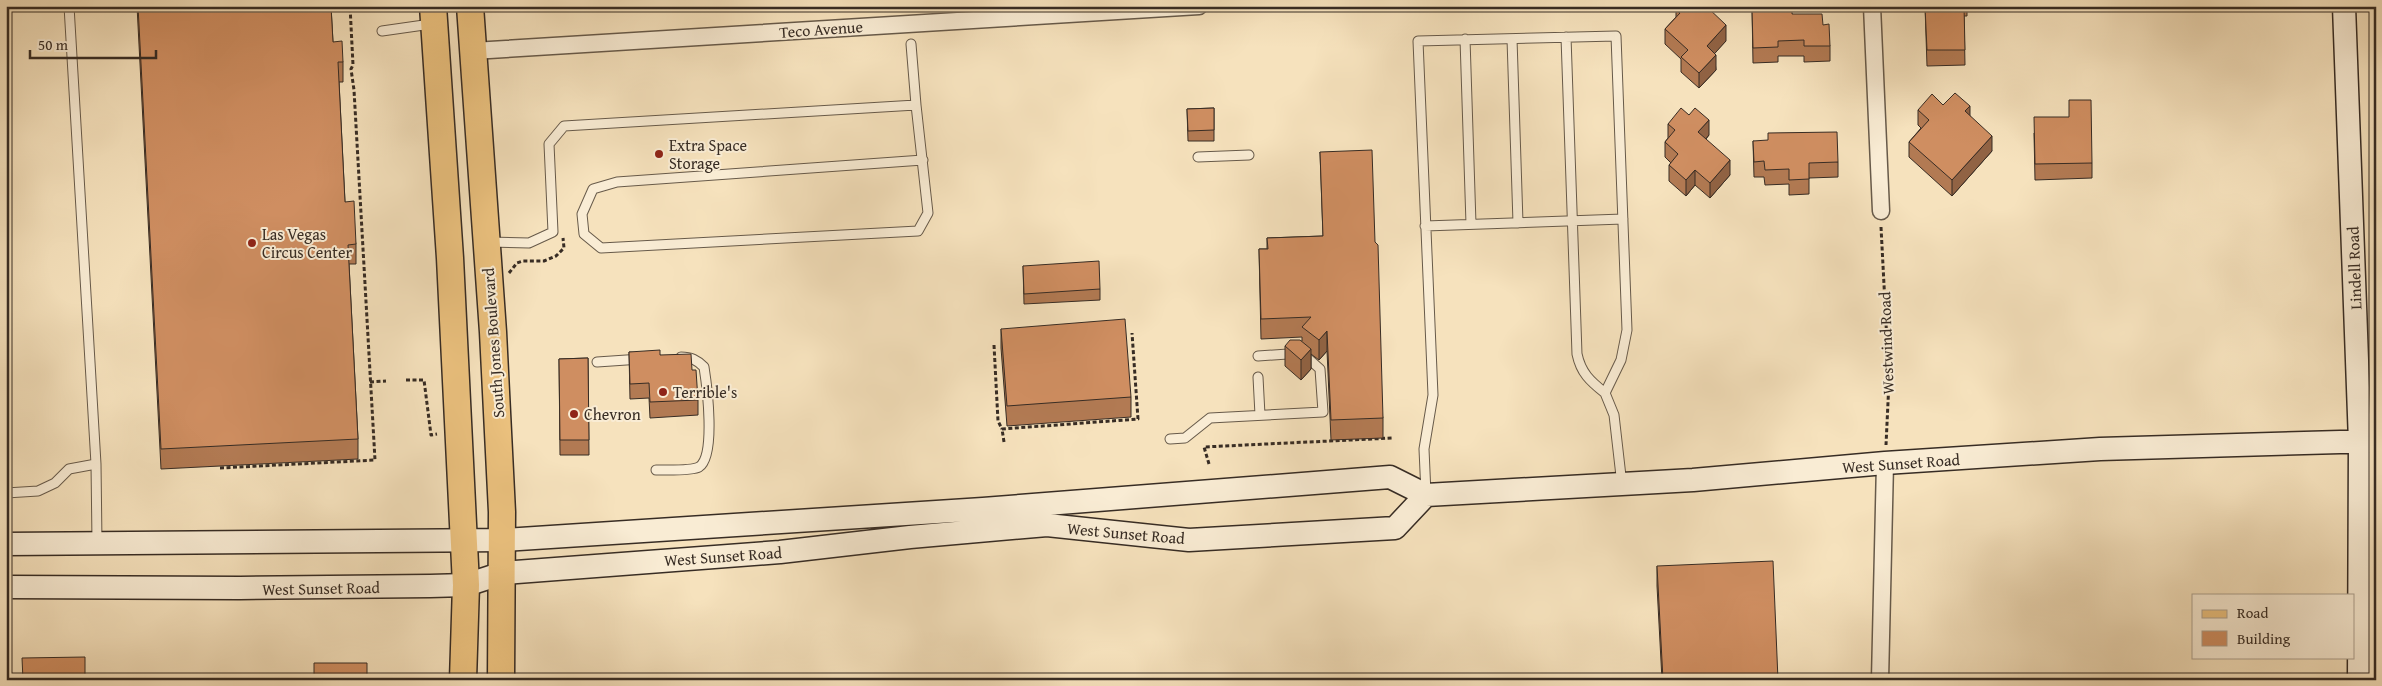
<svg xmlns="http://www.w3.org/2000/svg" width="2382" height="686" font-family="'Gentium Book Plus',serif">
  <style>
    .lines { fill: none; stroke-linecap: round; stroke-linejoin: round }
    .lane-casing { stroke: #675a4a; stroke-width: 11 }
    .street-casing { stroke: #675a4a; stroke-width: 19 }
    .secondary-casing { stroke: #372c24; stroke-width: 25 }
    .primary-casing { stroke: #372c24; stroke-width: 29 }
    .path { stroke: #372c24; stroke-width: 3; stroke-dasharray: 4 2.5; stroke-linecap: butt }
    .lane { stroke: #f9ecd4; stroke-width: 9 }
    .street { stroke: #f9ecd4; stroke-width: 16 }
    .secondary { stroke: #f9ecd4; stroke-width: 22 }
    .primary { stroke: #ebc17e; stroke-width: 26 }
    .wall { fill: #b27a53; stroke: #372c24 }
    .shaded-wall { fill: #916344; stroke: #372c24 }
    .building { fill: #cf8e61; stroke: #372c24 }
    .poi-dot { fill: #8f2418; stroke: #f9ecd4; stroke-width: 2 }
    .labels { text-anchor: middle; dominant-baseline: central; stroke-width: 4; stroke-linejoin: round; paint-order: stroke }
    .street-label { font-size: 16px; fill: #372c24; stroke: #f9ecd4 }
    .poi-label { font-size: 16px; fill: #372c24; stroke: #f9ecd4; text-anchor: start }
  </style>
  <rect width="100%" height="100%" fill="#f6e2bd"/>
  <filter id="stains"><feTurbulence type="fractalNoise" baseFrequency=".004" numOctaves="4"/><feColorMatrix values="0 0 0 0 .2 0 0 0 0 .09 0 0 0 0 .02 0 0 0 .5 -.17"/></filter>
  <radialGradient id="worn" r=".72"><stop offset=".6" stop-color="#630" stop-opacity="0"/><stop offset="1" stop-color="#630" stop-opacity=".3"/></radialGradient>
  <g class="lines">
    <g class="lane-casing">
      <path id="lane" d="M69,6l27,458 1,78
        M382,31l49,-7
        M1566,37l11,317c4,19 13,27 28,39
        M1465,39l6,185
        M1512,39l6,184
        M911,44l5,61
        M1198,157l51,-2
        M1425,226l198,-7
        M489,242l40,1 24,-11 -4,-88 15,-18 352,-21 12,108 -10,18 -317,17 -17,-14 -2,-20 11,-25 24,-7 306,-22
        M597,362l44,-3
        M1258,377l2,38
        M1170,439l15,-1 25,-20 113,-6 -3,-43 -18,-16 -44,3
        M656,470c10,0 36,1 43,-3 17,-11 8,-81 5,-100 -7,-7 -13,-10 -23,-10
        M6,493l32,-2 17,-8 14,-14 27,-5
        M1426,494l-2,-45 9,-54 -15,-354 198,-5 11,294 -6,30 -16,33 9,22 8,70
        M2359,648l17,1"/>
    </g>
    <g class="street-casing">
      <path id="street" d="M1872,6l9,205
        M473,51l726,-45
        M1880,680l5,-217"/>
    </g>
    <g class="secondary-casing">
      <path id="secondary" d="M2344,6l16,436 -1,238
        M6,544l497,-4 480,-31 407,-32 36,18 267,-15 192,-17 215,-14 276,-8
        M6,587l234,1 190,-2 36,-1 37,-12 277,-21 130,-15 137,-12 142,15 206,-12 31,-33"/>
    </g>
    <g class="primary-casing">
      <path id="primary" d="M433,6l17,252 16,327 -3,95
        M470,6l23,326 9,180 -1,168"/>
    </g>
    <path class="path" d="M1881,227l8,154 -3,64
      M509,273l8,-10 6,-2h21l12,-5 8,-8 -1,-10
      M994,345l4,76 4,8
      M406,380h18l7,55 6,-1
      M370,382l16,-1
      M1004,442l-2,-13 136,-10 -6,-86
      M1209,464l-5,-17 188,-9
      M220,468l155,-8 -21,-370 -3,-21 2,-4 -3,-59"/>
    <use href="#lane" class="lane"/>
    <use href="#street" class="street"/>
    <use href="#secondary" class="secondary"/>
    <use href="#primary" class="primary"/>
  </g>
  <path class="wall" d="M137,6h194l2,36 10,20v20h-4l6,120 11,42v20h-7l9,175v20l-197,10z
    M1925,6h42v10h-3l1,49 -38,1z
    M1752,8l40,6 31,11 7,21v15l-26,1v-6h-26v6l-25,1z
    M1676,10l50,31 -12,12 2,17 -17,18 -18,-16v-13l-16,-15v-15l11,-12z
    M1943,105l27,11 22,35 -40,45 -43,-39v-15l12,-14 -3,-3v-15z
    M1214,108v33h-26l-1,-32z
    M1668,124l41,11 -3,4 24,36 -20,23 -15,-13 -9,11 -17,-15v-16l2,-2 -6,-6v-15l3,-4z
    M2034,133l58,30v15l-57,2z
    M1753,141l85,21v15l-29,1v16l-20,1v-11l-24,1 -1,-8h-10z
    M1320,152l63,266v20l-52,2 -4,-89 -8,9 -8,-6v15l-10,11 -16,-14v-20l17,-5v-4l-41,2 -2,-90h8v-11l56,-2z
    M1023,266l77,23v11l-76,4z
    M1001,329l130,68v20l-124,9 -6,-78z
    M629,352l31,3 32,15 6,30v15l-48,3 -1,-20 -19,1z
    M588,358l1,97h-29l-1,-96z
    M1657,566l121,114h-116l-5,-94z"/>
  <path class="shaded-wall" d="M1726,25v16l-19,21v-16z
    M1716,55v15l-17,18v-15z
    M1970,106v15l-5,-10z
    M1709,120v15l-11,13v-16z
    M1992,136v15l-40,45v-16z
    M1730,160v15l-20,23v-15z
    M1695,170v15l-9,11v-16z
    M1327,331v20l-8,9v-20z
    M1311,349v20l-10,11v-20z"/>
  <path class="building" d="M138,6h193l2,36 9,-1 1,21h-5l7,140 9,-1 2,43 -8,1 10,194 -197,10z
    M1680,6h26l20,19 -19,21 9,9 -17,18 -18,-16 7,-7 -23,-21 15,-16 -4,-3z
    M1925,6h39l1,44h-38z
    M1792,7v7h30l1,11 6,-1 1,22h-26v-6l-26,1v6l-25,1 -1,-40z
    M1955,93l15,13 -5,5 27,25 -40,44 -43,-38 20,-22 -11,-10 14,-16 11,11z
    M2069,100h22l1,63 -57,1 -1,-47h35z
    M1214,108v22l-26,1 -1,-22z
    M1681,108l8,7 6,-7 14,12 -11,12 32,28 -20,23 -15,-13 -9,10 -17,-15 9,-11 -13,-12 10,-12 -7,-6z
    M1837,132l1,30 -29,1v16l-20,1v-11l-24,1 -1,-9 -10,1 -1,-21 15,-1v-7z
    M1372,150l3,92 3,3 5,173 -52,2 -4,-89 -8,9 -17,-13 9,-10 -50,2 -2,-70h9l-1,-11 56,-2 -3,-84z
    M1099,261l1,28 -76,5 -1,-28z
    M1125,319l6,78 -124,9 -6,-77z
    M1290,340h10l11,9 -10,11 -16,-14z
    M660,350v5l31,-1 1,16h4l2,30 -48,2 -1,-19 -19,1 -1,-32z
    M588,358l1,82h-29l-1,-81z
    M1773,561l5,119h-115l-6,-114z
    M85,657v23h-62l-1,-22z
    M314,663h53v17h-53z"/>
  <g class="poi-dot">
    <circle cx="659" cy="154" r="5"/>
    <circle cx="252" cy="243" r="5"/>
    <circle cx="663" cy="392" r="5"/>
    <circle cx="574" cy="414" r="5"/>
  </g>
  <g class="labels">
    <g class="street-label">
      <text transform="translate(821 29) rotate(-4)">Teco Avenue</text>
      <text transform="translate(2354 268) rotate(-92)">Lindell Road</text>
      <text transform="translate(493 343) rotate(-94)">South Jones Boulevard</text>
      <text transform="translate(1886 343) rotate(-92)">Westwind Road</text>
      <text transform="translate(1901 463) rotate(-4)">West Sunset Road</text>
      <text transform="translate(1126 533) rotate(5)">West Sunset Road</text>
      <text transform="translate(723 556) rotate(-4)">West Sunset Road</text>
      <text transform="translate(321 588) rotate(-1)">West Sunset Road</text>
    </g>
    <g class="poi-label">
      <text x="669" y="145">Extra Space<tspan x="669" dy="18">Storage</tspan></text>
      <text x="262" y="234">Las Vegas<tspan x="262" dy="18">Circus Center</tspan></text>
      <text x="673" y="392">Terrible's</text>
      <text x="584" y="414">Chevron</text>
    </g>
  </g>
  <rect width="2382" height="686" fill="none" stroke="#f6e2bd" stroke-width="25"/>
  <rect x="8" y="8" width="2367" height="671" fill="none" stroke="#372c24" stroke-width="2.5"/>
  <rect x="12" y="12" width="2357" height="661" fill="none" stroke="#372c24"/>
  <rect x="2192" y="594" width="162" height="65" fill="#f9ecd4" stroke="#ab9f8e"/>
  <rect x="2202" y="610" width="25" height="8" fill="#ebc17e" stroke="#ab9f8e"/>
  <text x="2237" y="618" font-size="15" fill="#372c24">Road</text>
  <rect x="2202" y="631" width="25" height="15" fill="#cf8e61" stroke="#ab9f8e"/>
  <text x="2237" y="644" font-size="15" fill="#372c24">Building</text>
  <path d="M30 50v8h126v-8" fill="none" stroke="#372c24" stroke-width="2.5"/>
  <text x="38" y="50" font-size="15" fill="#372c24" stroke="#f9ecd4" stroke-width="4" paint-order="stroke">50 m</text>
  <rect width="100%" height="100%" filter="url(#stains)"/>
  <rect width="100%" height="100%" fill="url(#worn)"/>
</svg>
